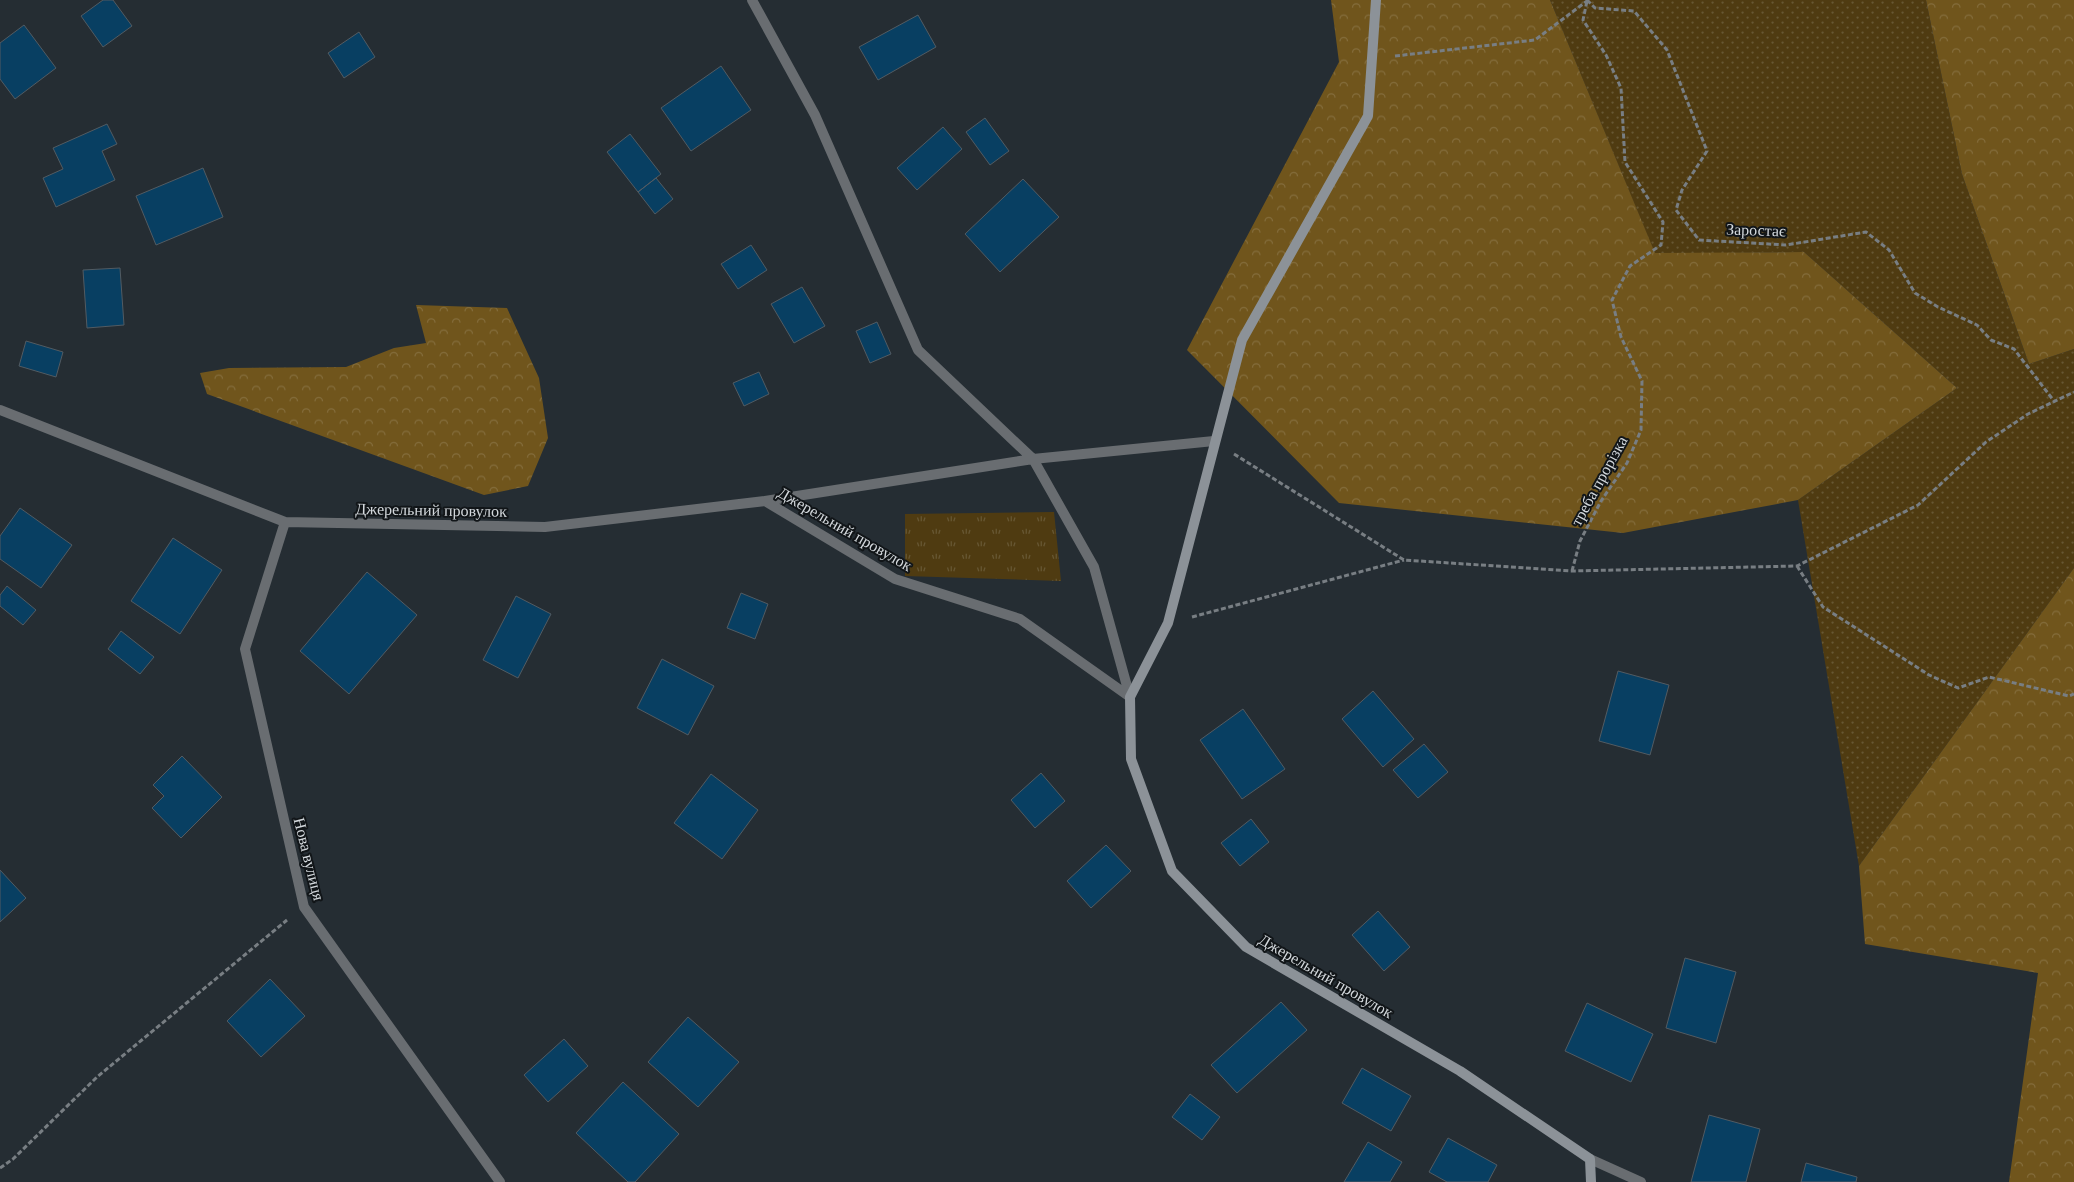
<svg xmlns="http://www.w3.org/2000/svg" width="2074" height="1182" font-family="'Times New Roman',serif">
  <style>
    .grass { fill: url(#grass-dots) }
    .forest { fill: url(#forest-crowns) }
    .park { fill: url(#park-tufts) }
    .building { fill: #083f62; stroke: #525b62 }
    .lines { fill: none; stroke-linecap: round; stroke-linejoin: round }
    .path { stroke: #787e83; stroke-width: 3; stroke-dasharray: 5 2.5; stroke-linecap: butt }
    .street { stroke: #696d71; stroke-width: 10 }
    .secondary { stroke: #8c9298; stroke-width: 10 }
    .labels { text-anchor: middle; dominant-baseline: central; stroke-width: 4; stroke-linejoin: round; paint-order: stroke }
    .street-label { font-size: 16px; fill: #d3d8dc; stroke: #111518 }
  </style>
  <defs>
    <pattern id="grass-dots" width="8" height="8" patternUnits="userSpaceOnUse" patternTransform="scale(1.25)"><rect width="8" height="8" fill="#4f3b11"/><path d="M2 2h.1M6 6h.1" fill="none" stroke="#675733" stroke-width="1.8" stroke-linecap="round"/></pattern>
    <pattern id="forest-crowns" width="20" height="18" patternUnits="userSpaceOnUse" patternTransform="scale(1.25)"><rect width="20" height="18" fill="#70551c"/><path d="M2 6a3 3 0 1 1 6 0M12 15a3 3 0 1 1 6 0" fill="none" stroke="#846d3c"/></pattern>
    <pattern id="park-tufts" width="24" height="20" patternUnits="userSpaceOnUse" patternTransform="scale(1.25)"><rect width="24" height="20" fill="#4f3b11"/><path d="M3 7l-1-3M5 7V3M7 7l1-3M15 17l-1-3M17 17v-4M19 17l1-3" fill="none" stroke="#675733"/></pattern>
  </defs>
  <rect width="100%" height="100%" fill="#252d33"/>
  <path class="grass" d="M1550,0h376l36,174 67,190 45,-15v219l-215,298 -61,-366 159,-112 -153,-136 -149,2z"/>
  <path class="forest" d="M1331,0h219l105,253 149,-1 153,136 -159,112 -175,33 -284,-30 -152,-153 152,-288z
    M1926,0h148v349l-45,15 -67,-190z
    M416,305l91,3 32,70 9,60 -20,48 -44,9 -277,-101 -7,-21 29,-5 117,-1 48,-19 32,-5z
    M2074,568v614h-65l29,-209 -173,-29 -6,-78z"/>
  <path class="park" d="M1054,512l7,69 -156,-5v-62z"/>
  <path class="building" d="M103,0h10l19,26 -29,21 -22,-31z
    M918,15l18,32 -58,33 -19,-33z
    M24,25l32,43 -41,31 -15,-20v-36z
    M359,32l16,25 -31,21 -16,-25z
    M721,66l30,44 -60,41 -30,-43z
    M985,118l24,33 -19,14 -24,-33z
    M107,124l10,20 -15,7 13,29 -59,27 -13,-29 20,-9 -10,-21z
    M943,127l19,22 -45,41 -20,-22z
    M630,134l31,40 -23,18 -31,-40z
    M203,168l20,49 -67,28 -20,-49z
    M656,178l17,21 -18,15 -17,-22z
    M1023,179l36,38 -59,55 -35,-38z
    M751,245l16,25 -29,19 -17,-25z
    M120,268l4,57 -37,3 -4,-58z
    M802,287l23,39 -31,17 -23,-39z
    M877,322l14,32 -21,9 -14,-32z
    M26,341l37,11 -7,25 -37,-11z
    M759,372l10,22 -25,12 -11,-23z
    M20,508l52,37 -31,43 -41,-29v-23z
    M173,538l49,32 -42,64 -49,-33z
    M367,572l50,43 -68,79 -49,-43z
    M7,586l29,24 -13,15 -23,-19v-11z
    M741,593l27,11 -13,35 -28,-11z
    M516,596l35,18 -33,64 -35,-18z
    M121,631l33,26 -14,17 -32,-25z
    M662,659l52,27 -26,49 -51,-27z
    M1618,671l51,14 -19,70 -51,-14z
    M1373,691l41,48 -31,28 -41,-48z
    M1243,709l42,60 -43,30 -42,-59z
    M1424,744l24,28 -30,26 -25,-28z
    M182,756l40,41 -41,41 -29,-30 12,-12 -11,-11z
    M1041,773l24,28 -30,27 -24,-28z
    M711,774l47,36 -36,49 -48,-36z
    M1251,819l18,23 -29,24 -19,-23z
    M1106,845l25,26 -40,37 -24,-27z
    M0,870l26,28 -26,24z
    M1378,911l32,36 -26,24 -32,-36z
    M1685,958l51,14 -20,71 -50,-15z
    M270,979l35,37 -44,41 -34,-36z
    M1281,1002l26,28 -70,63 -26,-28z
    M1587,1003l66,31 -22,48 -66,-31z
    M688,1017l51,45 -41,45 -50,-45z
    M564,1039l24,27 -40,36 -24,-27z
    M1362,1068l49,28 -20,35 -49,-28z
    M623,1082l56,52 -44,48h-7l-52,-49z
    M1190,1094l30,23 -18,23 -30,-23z
    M1709,1115l51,14 -14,53h-55z
    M1448,1138l49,27 -9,17h-41l-18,-10z
    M1368,1142l34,20 -12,20h-46z
    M1806,1163l51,14 -1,5h-55z"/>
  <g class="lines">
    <path class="path" d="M1587,0l8,8 39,3 33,39 40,101 -25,39 -6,20 23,30 87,5 80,-13 23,18 26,43 23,14 39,18 14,15 23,9 40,52
      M1395,56l140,-16 52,-39
      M1234,454l170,106 168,11 225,-5 121,-61 68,-63 42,-28 46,-22
      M1797,566l26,41 106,68 29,13 31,-11 80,19 5,-2
      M1572,571l8,-30 21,-40 26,-38 14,-33 1,-49 -21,-44 -9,-37 18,-34 31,-21 2,-23 -38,-60 -4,-74 -15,-33 -23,-35 4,-19
      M1192,617l212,-57
      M0,1168l13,-9 84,-82 190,-157"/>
    <path class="street" d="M752,0l63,115 103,235 115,109 181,-18
      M0,410l285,112 260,5 220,-26 130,78 125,40 110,78
      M765,501l268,-42 61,108 36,130
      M285,522l-40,127 59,258 196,275
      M1590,1159l51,23"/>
    <path class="secondary" d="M1376,0l-8,116 -126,224 -74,283 -38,74 1,62 41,112 74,76 214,124 130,88 1,23"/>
  </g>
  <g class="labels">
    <g class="street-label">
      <text transform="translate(1756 230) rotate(2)">Заростає</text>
      <text transform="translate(1599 481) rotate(-61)">треба прорізка</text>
      <text transform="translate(431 510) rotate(1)">Джерельний провулок</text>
      <text transform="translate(845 529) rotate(30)">Джерельний провулок</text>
      <text transform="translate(309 859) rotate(76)">Нова вулиця</text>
      <text transform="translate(1326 976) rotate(30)">Джерельний провулок</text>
    </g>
  </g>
</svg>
